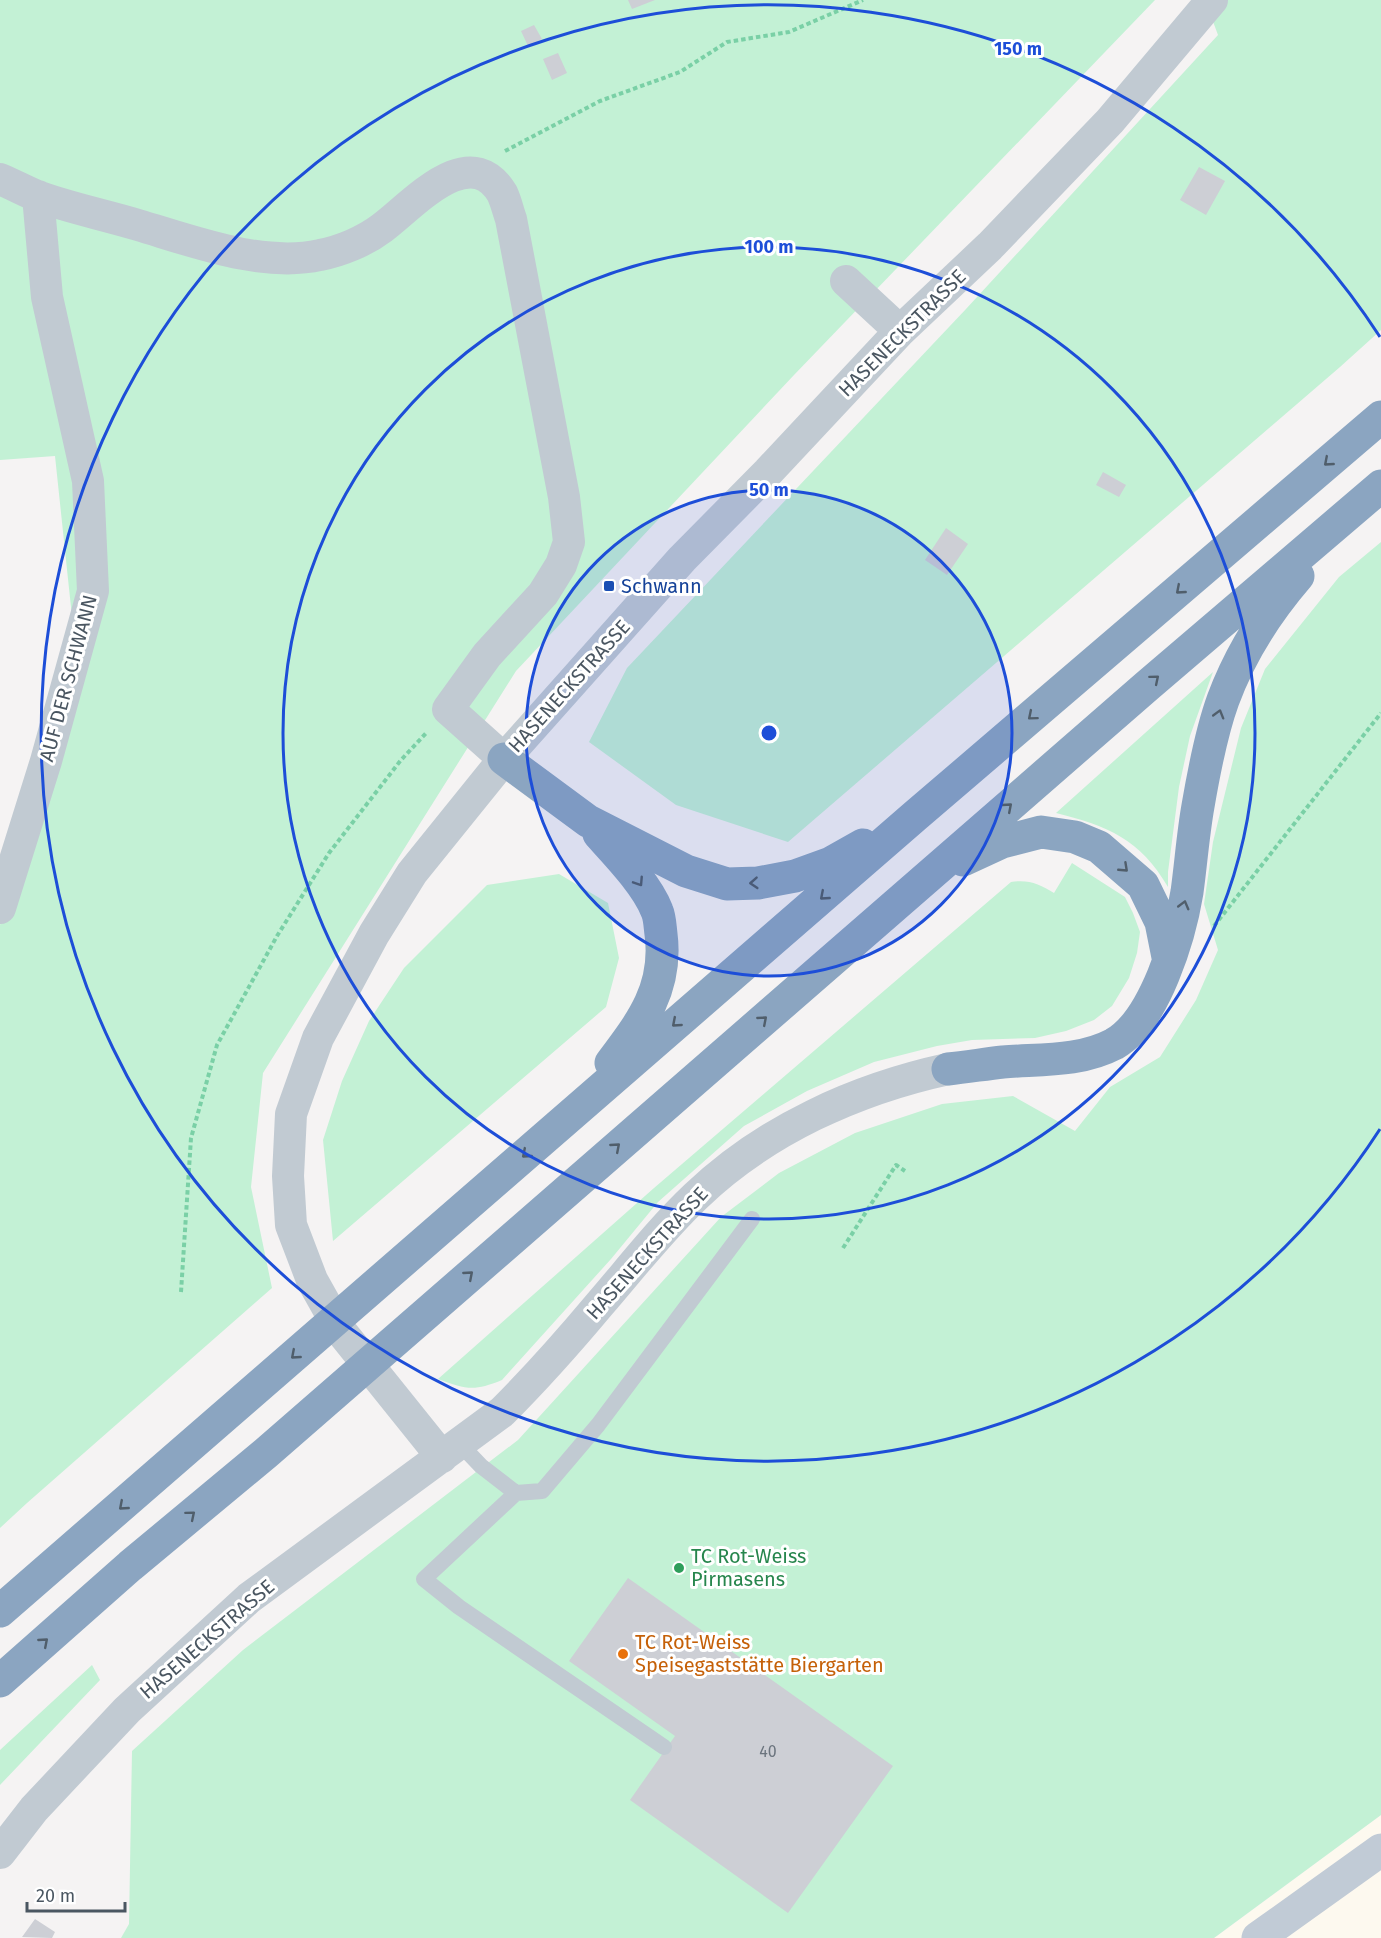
<svg xmlns="http://www.w3.org/2000/svg" width="1381" height="1938" font-family="'Fira Sans',sans-serif">
  <style>
    .commercial { fill: #fdf9ef }
    .green { fill: #c3f1d5 }
    .building { fill: #cdcfd5 }
    .lines { fill: none; stroke-linecap: round; stroke-linejoin: round }
    .path { stroke: #7ad0a6; stroke-width: 4; stroke-dasharray: 4.5 3; stroke-linecap: butt }
    .lane { stroke: #c1cad2; stroke-width: 16 }
    .street { stroke: #c1cad2; stroke-width: 32 }
    .secondary { stroke: #c1cbd6; stroke-width: 33 }
    .highway { stroke: #8ba5c1; stroke-width: 33 }
    .oneway { stroke: #505e6b }
    .ring { fill: none; stroke: #1d4ed8; stroke-width: 3 }
    .transit-dot { fill: #1a4fb4; stroke: #fff; stroke-width: 2 }
    .leisure-dot { fill: #2e9e5b; stroke: #fff; stroke-width: 2 }
    .food-dot { fill: #e8710a; stroke: #fff; stroke-width: 2 }
    .labels { text-anchor: middle; dominant-baseline: central; stroke-width: 6; stroke-linejoin: round; paint-order: stroke }
    .number-label { font-size: 16px; fill: #6b747e }
    .street-label { font-size: 20px; fill: #4a5661; stroke: #fff }
    .transit-label { font-size: 20px; fill: #164399; stroke: #fff; text-anchor: start }
    .leisure-label { font-size: 20px; fill: #27864d; stroke: #fff; text-anchor: start }
    .food-label { font-size: 20px; fill: #c56008; stroke: #fff; text-anchor: start }
    .centre { fill: #1d4ed8; stroke: #fff; stroke-width: 3 }
    .ring-label { font-size: 18px; text-anchor: middle; font-weight: bold; fill: #1d4ed8; stroke: #fff; stroke-width: 6; stroke-linejoin: round; paint-order: stroke }
  </style>
  <rect width="100%" height="100%" fill="#f5f3f3"/>
  <path class="commercial" d="M1381,1815v123h-167l3,-2z"/>
  <path class="green" d="M0,0h1155l-361,375 -278,296 -253,402 -12,114 21,101 -245,215 -27,25v-603l77,-261 -22,-208 -55,4z
    M1205,0h176v330l-41,37 -552,475 -112,-37 -87,-63 38,-74 339,-359 252,-274z
    M1381,542v1273l-167,123h-1093l8,-14 3,-173 111,-101 275,-210 203,-223 58,-44 76,-40 87,-29 71,-8 62,35 35,-44 50,-30 36,-57 22,-50 -14,-46 9,-62 28,-114 24,-59 74,-92z
    M1213,672l-23,64 -11,51 -11,85v15c-28,-48 -60,-61 -112,-74z
    M1072,863l53,34 8,16 7,19 -3,21 -8,25 -17,28 -18,14 -28,11 -31,7 -63,2 -35,6 -63,16 -67,29 -63,35 -86,76 -47,57 -109,121c-29,12 -36,9 -64,-1l216,-191 357,-306c17,-3 29,2 43,11z
    M559,874l49,29 11,55 -13,49 -273,234 -10,-101 19,-59 27,-60 35,-53 83,-83z
    M92,1665l8,15 -100,105v-35z"/>
  <path class="building" d="M628,0h27l-23,9z
    M534,25l8,14 -14,7 -7,-15z
    M558,53l9,20 -15,7 -9,-21z
    M1199,167l26,14 -19,34 -26,-15z
    M1103,472l23,13 -7,12 -23,-12z
    M946,528l22,16 -21,31 -22,-15z
    M628,1578l265,188 -105,147 -158,-113 45,-64 -106,-75z
    M35,1919l20,13 -3,6 -30,-1z"/>
  <g class="lines">
    <path class="path" d="M505,151l95,-50 80,-29 47,-30 62,-10 74,-32
      M1214,926l167,-213
      M843,1248l53,-83 9,6
      M181,1292l10,-154 26,-93 60,-109 52,-83 72,-93 26,-28"/>
    <path class="lane" d="M460,1444l21,22 35,27 26,-2 56,-66 154,-206
      M516,1493l-92,86 35,28 205,140"/>
    <path class="street" d="M0,179c12,5 25,12 37,17 33,12 68,19 101,29 54,16 125,43 182,30 21,-4 45,-14 62,-27 30,-22 87,-89 120,-35 4,8 6,18 9,26l53,278 5,45 -8,23 -18,29 -56,61 -39,54 56,50
      M846,281l54,50
      M0,908l46,-147 47,-170 -5,-110 -41,-184 -9,-101
      M442,1457l-102,-127 -28,-50 -21,-55 -3,-49 3,-62 27,-76 56,-104 38,-61 92,-114 178,-200 86,-87 132,-141 90,-85 120,-125 102,-121
      M0,1853l34,-44 93,-99 122,-112 253,-186c34,-34 66,-70 97,-107 32,-37 62,-76 97,-109 69,-66 160,-107 252,-127"/>
    <path class="secondary" d="M1258,1938l123,-88"/>
    <path class="highway" d="M504,759l84,62 98,50 41,13 31,-1 37,-7 36,-13 32,-18
      M599,834c19,21 48,51 58,77 3,7 3,16 4,23 7,54 -19,88 -50,129
      M963,860l39,-18 39,-10 34,5 24,10 44,38 18,37 7,35
      M948,1069c19,-2 37,-5 55,-7 37,-3 77,0 111,-18 41,-23 66,-109 73,-152 4,-29 6,-58 11,-86 6,-35 13,-73 25,-106 17,-46 44,-88 75,-124
      M0,1611l915,-795 466,-399
      M0,1681l130,-115 136,-113 881,-767 234,-200"/>
  </g>
  <defs><path id="oneway-chevron" d="M-2-3.5L2.5 0L-2 3.5" fill="none" stroke-width="1.6" stroke-linecap="round" stroke-linejoin="round" transform="scale(1.5)"/></defs>
  <g class="oneway">
    <use href="#oneway-chevron" transform="translate(1328 462) rotate(139)"/>
    <use href="#oneway-chevron" transform="translate(1180 590) rotate(139)"/>
    <use href="#oneway-chevron" transform="translate(1155 679) rotate(-40)"/>
    <use href="#oneway-chevron" transform="translate(1219 714) rotate(-74)"/>
    <use href="#oneway-chevron" transform="translate(1032 716) rotate(140)"/>
    <use href="#oneway-chevron" transform="translate(1008 807) rotate(-41)"/>
    <use href="#oneway-chevron" transform="translate(1124 868) rotate(43)"/>
    <use href="#oneway-chevron" transform="translate(639 882) rotate(57)"/>
    <use href="#oneway-chevron" transform="translate(754 883) rotate(176)"/>
    <use href="#oneway-chevron" transform="translate(824 896) rotate(139)"/>
    <use href="#oneway-chevron" transform="translate(1184 905) rotate(-75)"/>
    <use href="#oneway-chevron" transform="translate(763 1020) rotate(-41)"/>
    <use href="#oneway-chevron" transform="translate(676 1023) rotate(139)"/>
    <use href="#oneway-chevron" transform="translate(616 1147) rotate(-41)"/>
    <use href="#oneway-chevron" transform="translate(526 1154) rotate(139)"/>
    <use href="#oneway-chevron" transform="translate(469 1275) rotate(-41)"/>
    <use href="#oneway-chevron" transform="translate(295 1355) rotate(139)"/>
    <use href="#oneway-chevron" transform="translate(123 1506) rotate(139)"/>
    <use href="#oneway-chevron" transform="translate(191 1515) rotate(-40)"/>
    <use href="#oneway-chevron" transform="translate(44 1642) rotate(-41)"/>
  </g>
  <circle cx="769" cy="733" r="243" fill="#1d4ed8" fill-opacity=".12"/>
  <g class="ring">
    <circle cx="769" cy="733" r="243"/>
    <circle cx="769" cy="733" r="486"/>
    <path d="M1380 1129A728 728 0 1 1 1380 337"/>
  </g>
  <rect class="transit-dot" x="603" y="580" width="12" height="12" rx="3"/>
  <circle class="leisure-dot" cx="679" cy="1568" r="6"/>
  <circle class="food-dot" cx="623" cy="1654" r="6"/>
  <g class="labels">
    <g class="number-label">
      <text x="768" y="1751">40</text>
    </g>
    <g class="street-label">
      <text transform="translate(902 333) rotate(-45)">HASENECKSTRASSE</text>
      <text transform="translate(68 678) rotate(-75)">AUF DER SCHWANN</text>
      <text transform="translate(569 686) rotate(-48)">HASENECKSTRASSE</text>
      <text transform="translate(647 1253) rotate(-48)">HASENECKSTRASSE</text>
      <text transform="translate(207 1639) rotate(-41)">HASENECKSTRASSE</text>
    </g>
    <g class="transit-label">
      <text x="621" y="586">Schwann</text>
    </g>
    <g class="leisure-label">
      <text x="691" y="1556">TC Rot-Weiss<tspan x="691" dy="23">Pirmasens</tspan></text>
    </g>
    <g class="food-label">
      <text x="635" y="1642">TC Rot-Weiss<tspan x="635" dy="23">Speisegaststätte Biergarten</tspan></text>
    </g>
  </g>
  <circle cx="769" cy="733" r="9" class="centre"/>
  <g class="ring-label">
    <text x="1018" y="55">150 m</text>
    <text x="769" y="253">100 m</text>
    <text x="769" y="496">50 m</text>
  </g>
  <path d="M27 1902v9h98v-9" fill="none" stroke="#4a5661" stroke-width="3"/>
  <text x="36" y="1902" font-size="18" fill="#4a5661" stroke="#ffffff" stroke-width="4.5" paint-order="stroke">20 m</text>
</svg>
